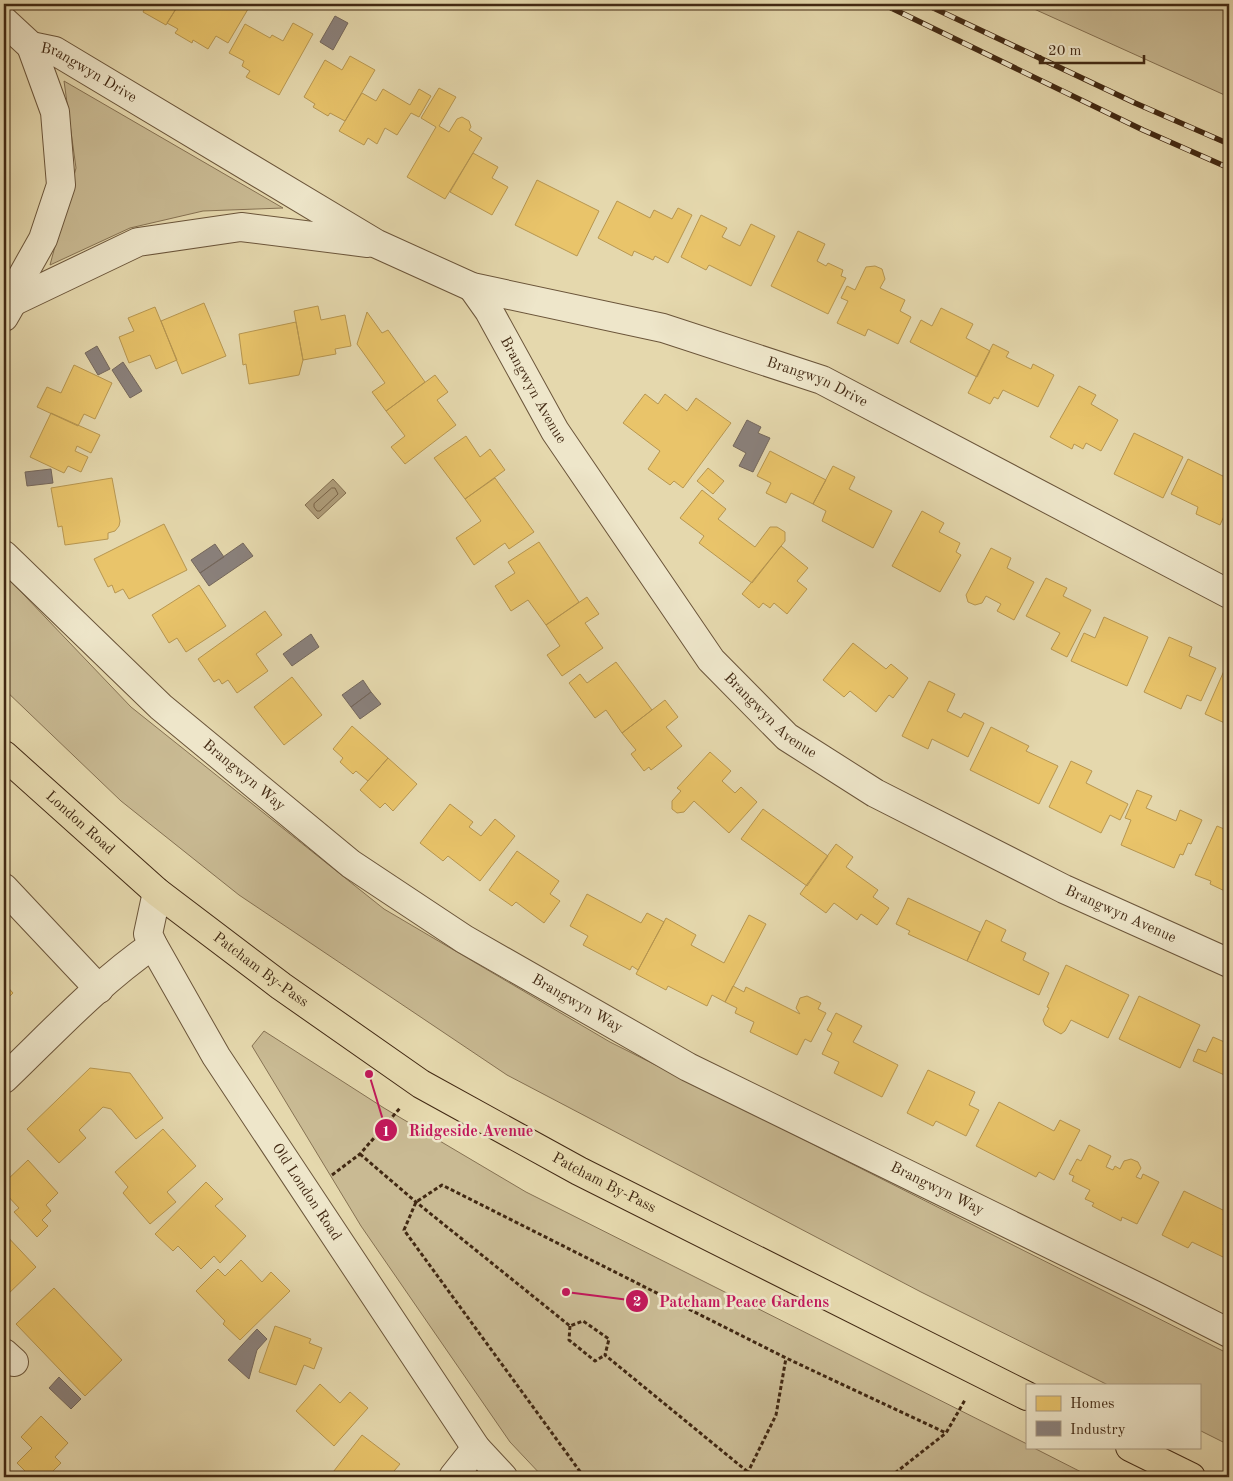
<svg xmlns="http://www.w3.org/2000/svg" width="1233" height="1481" font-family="'Old Standard TT',serif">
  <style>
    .green { fill: #c9ba93; stroke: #867253 }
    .water { fill: #ae9c79; stroke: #836e50 }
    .homes { fill: #e9c46a; stroke: #b79650 }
    .industry { fill: #8a817c; stroke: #74675c }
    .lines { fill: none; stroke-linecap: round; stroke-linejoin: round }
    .shore { stroke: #786246; stroke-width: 1 }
    .street-casing { stroke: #6b553a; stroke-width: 30 }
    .highway-casing { stroke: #422913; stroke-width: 30 }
    .path { stroke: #422913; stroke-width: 3; stroke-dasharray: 4 2.5; stroke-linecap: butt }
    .street { stroke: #eee6ca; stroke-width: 28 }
    .highway { stroke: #e5d8ad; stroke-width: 28 }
    .rail-casing { stroke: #422913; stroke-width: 5.5 }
    .rail { stroke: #eee6ca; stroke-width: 4; stroke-dasharray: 11; stroke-linecap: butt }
    .labels { text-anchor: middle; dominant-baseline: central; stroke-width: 5; stroke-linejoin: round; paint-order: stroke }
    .street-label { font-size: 15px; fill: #422913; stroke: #eee6ca }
    .leader { fill: none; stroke: #c2185b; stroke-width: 2 }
    .callout-dot { fill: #c2185b; stroke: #eee6ca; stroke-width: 2 }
    .mark-label { font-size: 15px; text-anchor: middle; font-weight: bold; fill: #fff }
    .callout-label { font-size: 16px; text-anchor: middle; font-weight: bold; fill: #c2185b; stroke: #eee6ca; stroke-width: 5; stroke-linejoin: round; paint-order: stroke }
  </style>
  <rect width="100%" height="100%" fill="#e5d8ad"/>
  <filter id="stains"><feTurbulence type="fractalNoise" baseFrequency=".004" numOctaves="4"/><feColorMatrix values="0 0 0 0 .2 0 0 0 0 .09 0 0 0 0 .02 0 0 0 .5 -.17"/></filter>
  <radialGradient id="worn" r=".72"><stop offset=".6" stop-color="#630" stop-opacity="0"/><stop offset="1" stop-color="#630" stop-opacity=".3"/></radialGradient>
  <path class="green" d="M1023,4h206v93z
    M64,81l219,127 -80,3 -73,17 -80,37 26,-97z
    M4,574l127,133 253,202 226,133 619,312v91l-30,-15v-45h-91l-187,-93 -414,-217 -268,-180 -118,-94 -117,-112z
    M264,1031l120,77 142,84 501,252v3h5l59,30h-548l-33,-35 -149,-216 -109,-180z"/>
  <path class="water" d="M333,479l13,14 -28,26 -13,-14z"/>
  <path class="homes" d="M147,4h32l-13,21 -23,-13z
    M179,4h72l-23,39 -12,-7 -8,13 -15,-9 -1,3 -17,-10 3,-4 -11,-6z
    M293,23l20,11 -34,61 -33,-18 4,-6 -8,-5 2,-5 -15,-8 16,-29 25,14 2,-3 11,6z
    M350,56l25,14 -30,51 -15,-8 -2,3 -15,-9 2,-3 -11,-7 21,-37 17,10z
    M439,88l17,9 -17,29 10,6 8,-13 5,-2 7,4 2,6 -2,3 13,8 -37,61 -38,-22 29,-50 -15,-9z
    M383,89l27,16 9,-16 12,7 -12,21 -8,-4 -14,22 -12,-7 -8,16 -9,-6 -4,7 -25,-14 23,-38 14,8z
    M473,153l25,14 -6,11 16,9 -16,28 -42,-23z
    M537,180l62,31 -22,45 -62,-31z
    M617,201l33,17 4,-8 18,9 6,-11 14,7 -24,48 -13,-7 -2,4 -19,-9 -2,5 -34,-18z
    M701,215l26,13 -5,9 18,9 11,-22 24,12 -24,50 -42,-21 -3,5 -25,-13z
    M798,231l27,13 -8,17 9,5 2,-3 15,7 -2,6 5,2 -18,36 -57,-28z
    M875,266l7,3 3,10 -5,9 25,12 -5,11 11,6 -13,27 -30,-15 -3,7 -28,-13 11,-22 -7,-3 6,-12 8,4 11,-23z
    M204,303l22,53 -44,18 -21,-53z
    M318,306l3,14 24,-5 6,31 -16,3 1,5 -33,6 -9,-49z
    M155,307l22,53 -21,9 -6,-14 -21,8 -10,-26 15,-6 -6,-13z
    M941,308l32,16 -7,14 24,13 -13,26 -67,-35 11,-22 11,6z
    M367,312l15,21 6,-3 37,52 -39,29 -14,-19 13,-9 -28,-39z
    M296,322l7,38 -4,15 -50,9 -3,-20 -3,1 -4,-31z
    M993,344l16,8 -3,5 25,12 2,-5 21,11 -16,32 -35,-17 -5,9 -4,-2 -4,7 -22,-11z
    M74,365l38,18 -17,36 -11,-5 -6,12 -41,-19 10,-20 14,6z
    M435,375l13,17 -11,8 19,25 -51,39 -14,-17 14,-11 -19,-25z
    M1079,386l17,9 -5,9 27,16 -17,31 -15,-8 -3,6 -9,-5 -2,5 -22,-12z
    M645,394l13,10 7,-10 22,17 9,-13 35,25 -48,65 -9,-7 -4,4 -22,-16 12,-18 -37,-28z
    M51,413l49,22 -9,18 -14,-7 -2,5 13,6 -7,15 -13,-6 -4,7 -34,-16z
    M1134,433l49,24 -20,41 -49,-24z
    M466,436l14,21 10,-8 15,21 -40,29 -31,-41z
    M770,451l56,29 -13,24 -22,-11 -5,10 -20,-10 5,-10 -14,-7z
    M1188,459l41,20v26l-9,20 -24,-11 2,-7 -27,-13z
    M833,466l22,11 -6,12 43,22 -19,37 -51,-27 4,-10 -13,-7z
    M708,468l16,13 -11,13 -16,-13z
    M112,478l8,43 -1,5 -4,5 -7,2v6l-43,6 -3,-19 -4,1 -7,-39z
    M495,478l39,54 -25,17 -4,-6 -31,22 -18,-27 25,-17 -16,-22z
    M702,490l24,19 -8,10 37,28 15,-20h7l8,5v9l-33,42 -53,-40 5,-7 -24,-18z
    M922,511l22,12 -5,9 21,11 -4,9 5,3 -21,37 -48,-26z
    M164,524l23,46 -58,29 -6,-10 -8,4 -3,-8 -4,2 -14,-28z
    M539,542l40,60 -33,23 -18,-25 -17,11 -16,-25 20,-13 -7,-11z
    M781,546l27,22 -11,13 10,8 -20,25 -13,-11 -4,5 -7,-5 -4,5 -17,-14z
    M991,548l20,10 -4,10 27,14 -20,38 -17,-9 4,-7 -15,-8 -4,7 -7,2 -7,-3 -2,-7z
    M1046,578l21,10 -4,8 28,14 -24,47 -16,-8 9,-16 -34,-17z
    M199,585l27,41 -40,26 -9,-14 -8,5 -17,-28z
    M587,597l12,17 -14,9 18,25 -41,28 -15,-21 13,-9 -14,-21z
    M265,611l17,24 -26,19 12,17 -31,22 -9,-13 -6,4 -3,-5 -5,3 -16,-23z
    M1104,617l44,20 -21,49 -56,-25 13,-28 11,5z
    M1169,637l23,10 -3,9 27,12 -15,33 -14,-6 -6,14 -37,-17z
    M853,643l33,26 5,-5 17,14 -15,20 -4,-3 -13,17 -26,-21 -6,6 -21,-17z
    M616,662l36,48 -30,23 -16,-23 -11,8 -26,-35 11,-9 7,9z
    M1227,664l2,1v60l-24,-11z
    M292,677l30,38 -38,30 -30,-38z
    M929,681l26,13 -8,17 14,7 3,-5 20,10 -16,34 -36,-18 -4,10 -26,-13z
    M665,700l13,17 -12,10 16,19 -31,24 -2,-3 -5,4 -13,-17 5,-4 -14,-17z
    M352,726l36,32 -20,23 -12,-10 -3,3 -13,-12 3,-4 -10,-9z
    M991,727l38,19 -3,5 32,15 -19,38 -69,-34z
    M710,752l21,19 -9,10 13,12 6,-6 16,15 -28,31 -35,-32 -10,11 -7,1 -5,-4v-8l9,-10 -4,-3z
    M388,758l29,26 -24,27 -8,-8 -5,5 -20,-18z
    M1071,761l21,10 -6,12 42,21 -8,16 -10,-5 -9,18 -52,-26z
    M1137,790l15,6 -6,12 30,13 4,-11 22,10 -11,24 -3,-1 -5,12 -3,-1 -6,14 -53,-23 10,-25 -6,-2z
    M450,804l23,18 -4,5 12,9 14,-17 20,17 -35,45 -32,-25 -5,5 -23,-18z
    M763,809l65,47 -21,30 -66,-47z
    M1217,826l12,5v62l-19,-9 1,-3 -16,-6z
    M836,844l17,13 -7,10 32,23 -5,7 16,11 -12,17 -16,-11 -4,6 -23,-17 -8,10 -26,-19z
    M517,851l42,30 -9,13 10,7 -16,22 -28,-21 -4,4 -23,-16z
    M587,894l54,29 6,-10 17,9 -26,48 -6,-4 -2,4 -47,-25 5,-9 -18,-10z
    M908,898l72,34 -13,29 -59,-27 2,-3 -14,-7z
    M749,915l17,9 -41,78 -13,-7 -5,11 -39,-20 -2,4 -30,-16 30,-56 30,17 -5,10 33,18z
    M986,920l20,10 -5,11 25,12 -3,7 26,13 -10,22 -72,-34z
    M1066,965l63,30 -21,43 -37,-18 -6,11 -4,3 -16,-9 -2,-5 6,-12 -2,-1z
    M4,983l9,10 -9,9z
    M733,986l11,6 2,-5 54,27 -4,-6 4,-10 7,-2 14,7 -3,6 8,4 -15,29 -6,-3 -8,16 -47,-23 4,-10 -19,-9 2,-5 -12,-6z
    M1139,996l61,29 -20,43 -61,-29z
    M836,1013l26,13 -9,16 45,23 -16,32 -48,-24 5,-11 -17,-8 10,-21 -5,-3z
    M1213,1037l16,7v-2v35l-36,-16 5,-12 8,3z
    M90,1068l40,5 33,45 -27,21 -25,-30 -8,-2 -24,23 7,8 -27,25 -32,-34z
    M928,1070l47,22 -6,13 10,5 -13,26 -30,-15 -3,5 -26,-13z
    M999,1102l55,29 6,-11 20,10 -26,50 -15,-8 -3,5 -60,-31z
    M163,1129l33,37 -29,26 9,10 -26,22 -27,-31 5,-6 -13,-15z
    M1089,1145l22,11 -5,11 7,3 2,-4 5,3 4,-8 7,-2 7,3 3,6 -5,9 5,2 2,-5 16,8 -22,42 -15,-7 -1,4 -29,-15 2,-3 -9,-4 5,-9 -18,-9 2,-5 -5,-2 8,-15 4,2z
    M28,1160l30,33 -12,12 5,6 -9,9 6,6 -11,11 -23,-25 5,-4 -15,-16v-9z
    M206,1182l17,17 -8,7 31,30 -26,27 -6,-7 -13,13 -23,-23 -5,5 -18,-17z
    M1184,1191l45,22 -6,12 6,3v15l-6,14 -31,-15 -4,6 -26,-13z
    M4,1233l32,34 -32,31z
    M241,1260l21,22 9,-10 19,19 -50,49 -17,-16 2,-3 -29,-30 22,-22 7,7z
    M54,1288l68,72 -37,36 -69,-72z
    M275,1326l36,13 -2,4 13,5 -8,21 -10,-4 -8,20 -37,-13z
    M320,1384l20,19 10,-11 18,16 -34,38 -38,-35z
    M41,1416l27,27 -13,14 6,6 -14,14h-16l-14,-14 15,-15 -11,-11z
    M362,1435l38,29 -11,13h-56l-3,-1z"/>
  <path class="industry" d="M335,16l13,7 -15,27 -13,-8z
    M97,346l13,23 -12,6 -13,-22z
    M123,362l19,29 -12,7 -18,-28z
    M747,420l14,7 -3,6 12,5 -17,34 -14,-6 7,-13 -13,-7z
    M51,469l2,14 -26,3 -2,-14z
    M243,543l10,13 -44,30 -9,-13z
    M215,544l9,13 -24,16 -9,-13z
    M311,634l8,13 -27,19 -9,-12z
    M363,680l8,12 -20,15 -9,-12z
    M371,692l10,12 -21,15 -9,-12z
    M257,1329l10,10 -10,11 -8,29 -21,-19z
    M59,1377l22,22 -10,10 -22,-21z"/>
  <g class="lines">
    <path class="shore" d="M332,488h3l3,6 -18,17h-3l-3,-4v-3z"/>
    <g class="street-casing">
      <g id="street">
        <path d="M4,21l27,25"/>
        <path id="s1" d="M472,287l17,24 66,120 156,229 76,77 88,56 189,96 165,74"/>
        <path d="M4,306l134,-64 103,-15 127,16"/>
        <path id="s2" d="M4,317l8,-14 8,-23 23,-41 18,-54 -6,-73 -24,-66 24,5 322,193 95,43 191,41 159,52 407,214"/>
        <path id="s3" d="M4,555l157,152 190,157 113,75 224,128 464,227 77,39"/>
        <path d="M4,888l95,101"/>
        <path id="s4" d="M157,892l-9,42 5,11 63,111 260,392 27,29"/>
        <path d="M4,1079c48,-46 94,-96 149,-134"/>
        <path d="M4,1353l10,9"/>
        <path d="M453,1477l23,-29"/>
      </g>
    </g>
    <g class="highway-casing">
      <g id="highway">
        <path id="s5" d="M4,755l153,137 124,94 140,98 158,87 448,225"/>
        <path d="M1130,1447l61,30"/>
      </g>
    </g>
    <path class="path" d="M360,1154l56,48 154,124 13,-5 26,18 -4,16 149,122
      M332,1175l28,-21 40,-46
      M570,1326l-1,14 26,21 10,-6
      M584,1477l-180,-247 12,-28 26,-17 344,173 160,75 19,-33
      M741,1477l7,-5 28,-57 10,-57
      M890,1477l56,-44"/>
    <use href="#street" class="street"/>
    <use href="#highway" class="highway"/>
    <g class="rail-casing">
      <path id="rail" d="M883,4l260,126 86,38
        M925,4l210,99 94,41"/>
    </g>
    <use href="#rail" class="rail"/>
  </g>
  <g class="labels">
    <g class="street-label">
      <text stroke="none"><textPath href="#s2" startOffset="352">Brangwyn Drive</textPath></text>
      <text stroke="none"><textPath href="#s2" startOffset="1151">Brangwyn Drive</textPath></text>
      <text stroke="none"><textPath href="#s1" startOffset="120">Brangwyn Avenue</textPath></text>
      <text stroke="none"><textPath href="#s1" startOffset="525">Brangwyn Avenue</textPath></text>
      <text stroke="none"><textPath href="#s3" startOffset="326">Brangwyn Way</textPath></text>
      <text stroke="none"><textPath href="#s5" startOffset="102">London Road</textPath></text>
      <text stroke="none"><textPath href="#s1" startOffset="930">Brangwyn Avenue</textPath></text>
      <text stroke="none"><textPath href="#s5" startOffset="335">Patcham By-Pass</textPath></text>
      <text stroke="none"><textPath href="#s3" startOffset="731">Brangwyn Way</textPath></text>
      <text stroke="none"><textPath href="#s5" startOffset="740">Patcham By-Pass</textPath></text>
      <text stroke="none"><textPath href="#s3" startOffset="1136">Brangwyn Way</textPath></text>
      <text stroke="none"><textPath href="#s4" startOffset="346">Old London Road</textPath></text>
    </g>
  </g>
  <path class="leader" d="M369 1074L386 1130M566 1292L637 1301"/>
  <g class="callout-dot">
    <circle cx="369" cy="1074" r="5"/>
    <circle cx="566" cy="1292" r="5"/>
    <circle cx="386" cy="1130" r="12"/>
    <circle cx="637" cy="1301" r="12"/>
  </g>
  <g class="mark-label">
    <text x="386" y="1136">1</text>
    <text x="637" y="1306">2</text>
  </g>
  <g class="callout-label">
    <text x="471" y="1136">Ridgeside Avenue</text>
    <text x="744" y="1307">Patcham Peace Gardens</text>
  </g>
  <rect width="1233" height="1481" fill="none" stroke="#e5d8ad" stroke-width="20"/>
  <rect x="5" y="5" width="1223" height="1471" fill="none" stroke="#422913" stroke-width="2.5"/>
  <rect x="10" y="10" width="1213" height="1461" fill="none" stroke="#422913"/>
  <rect x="1026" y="1384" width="175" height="65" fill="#eee6ca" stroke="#a99a81"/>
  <rect x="1036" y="1396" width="25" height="15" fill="#e9c46a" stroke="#a99a81"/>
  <text x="1070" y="1408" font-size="15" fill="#422913">Homes</text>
  <rect x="1036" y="1421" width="25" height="15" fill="#8a817c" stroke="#a99a81"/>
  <text x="1070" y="1434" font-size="15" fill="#422913">Industry</text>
  <path d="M1040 55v8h104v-8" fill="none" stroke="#422913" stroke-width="2.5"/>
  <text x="1048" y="55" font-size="15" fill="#422913" stroke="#eee6ca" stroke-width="4" paint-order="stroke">20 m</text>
  <rect width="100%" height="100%" filter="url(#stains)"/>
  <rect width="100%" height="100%" fill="url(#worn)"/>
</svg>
